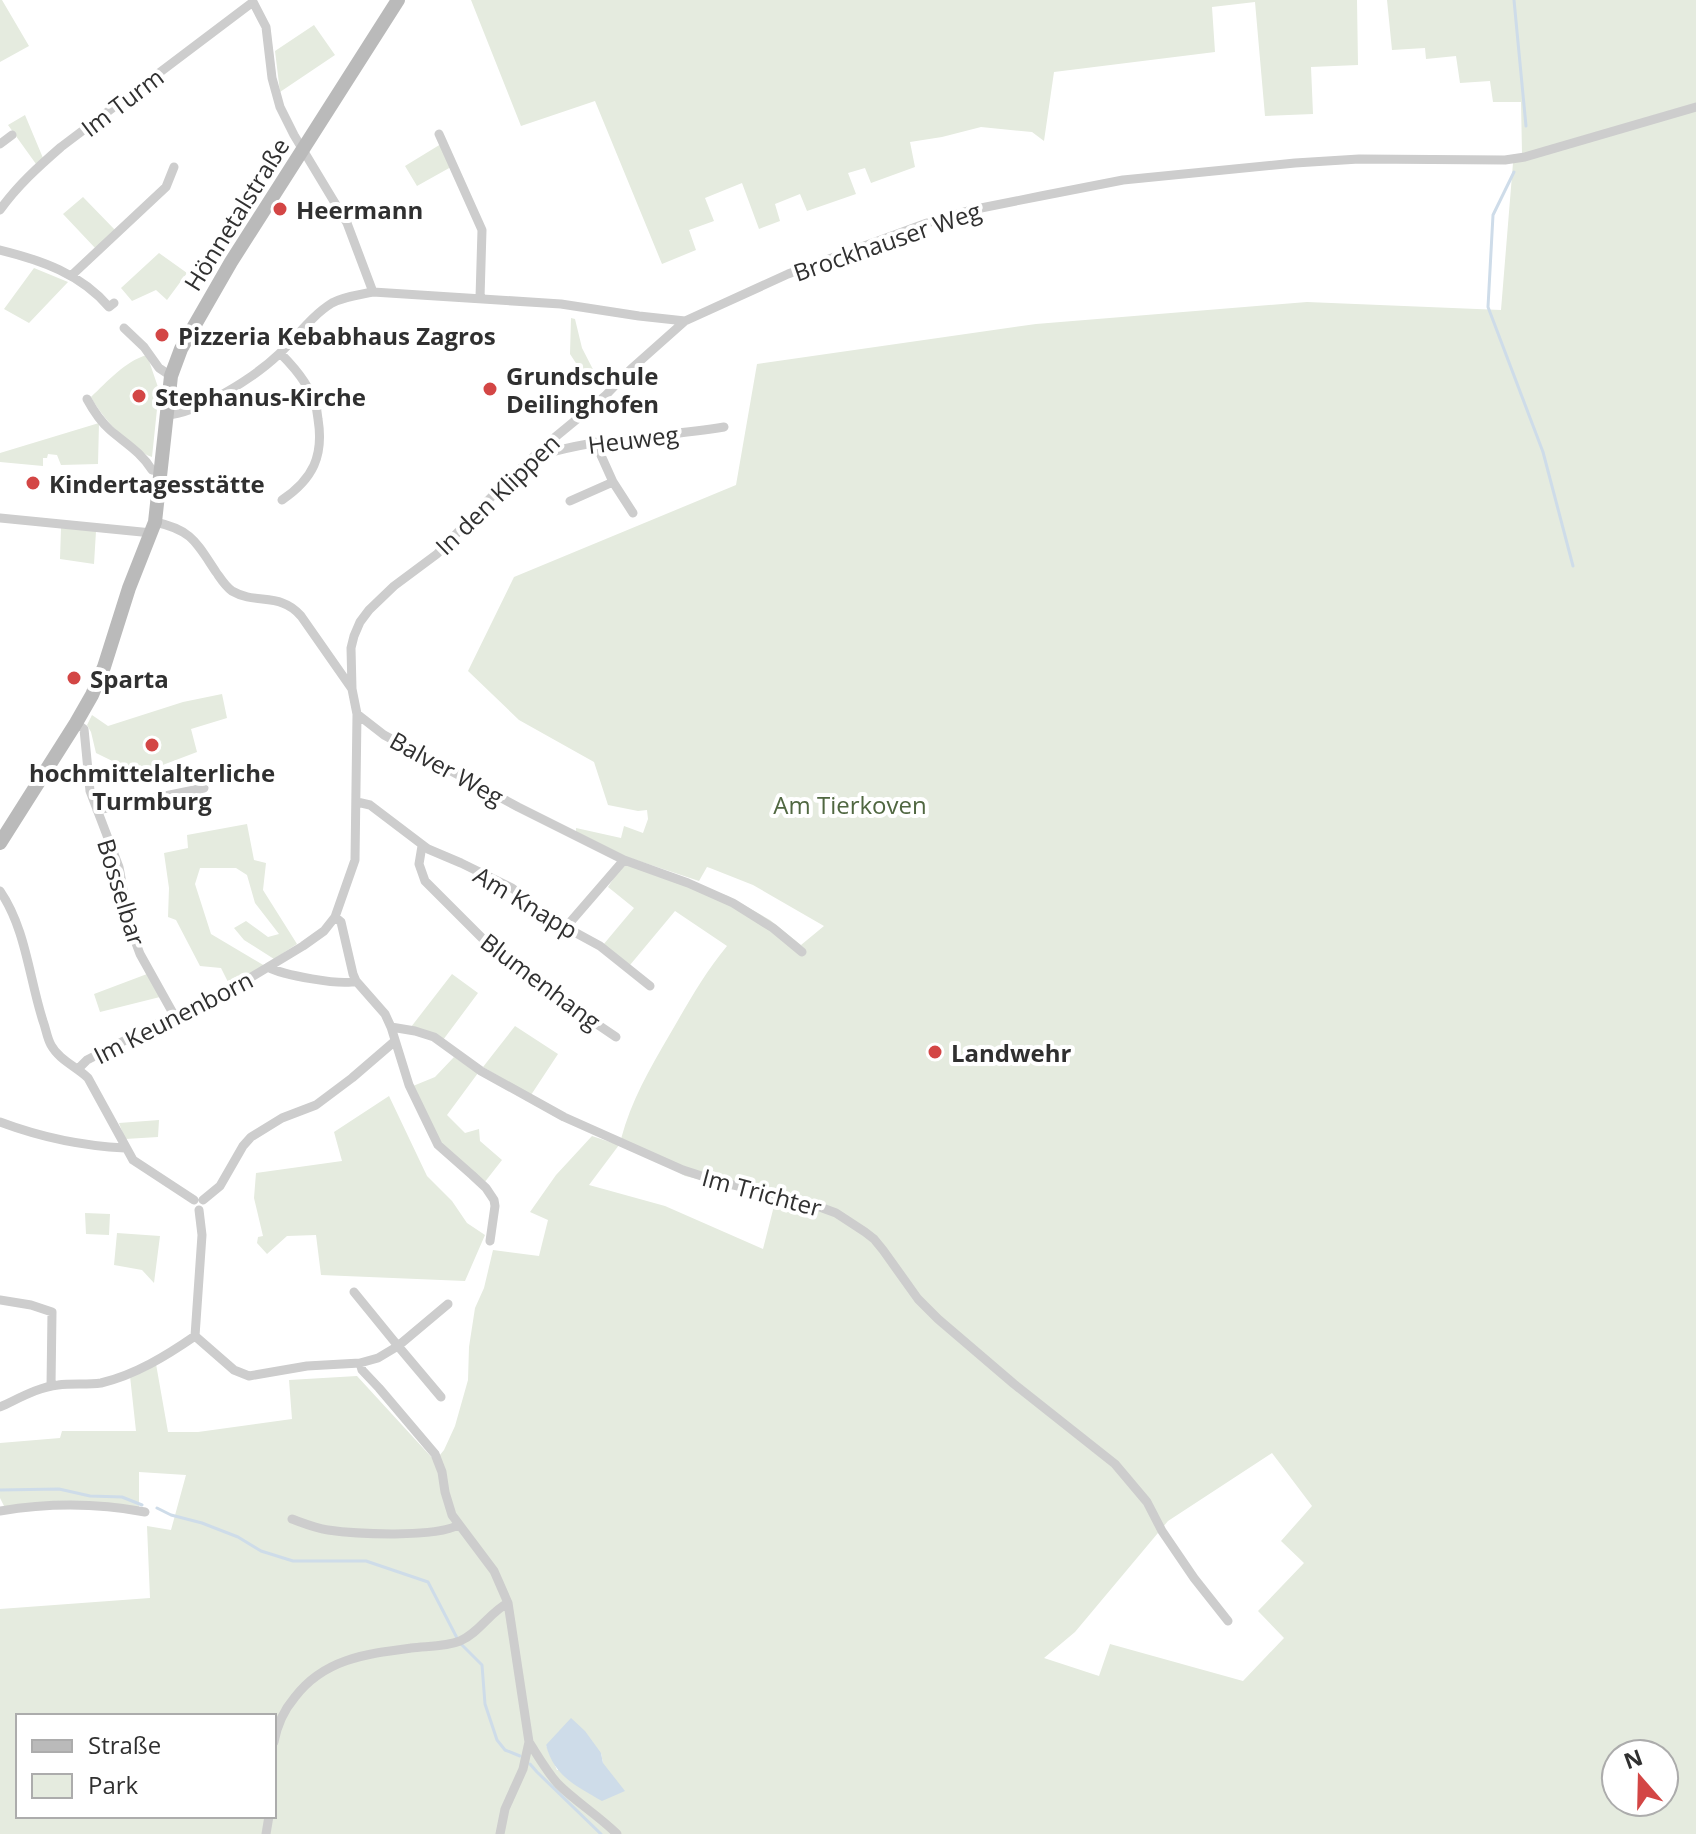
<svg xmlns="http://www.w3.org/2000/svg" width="1696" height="1834" font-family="'Open Sans',sans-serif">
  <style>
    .green { fill: #e5ebdf; fill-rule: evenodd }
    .water { fill: #cedce9 }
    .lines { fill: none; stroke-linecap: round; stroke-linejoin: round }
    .stream { stroke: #cedce9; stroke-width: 3 }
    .street { stroke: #cdcdcd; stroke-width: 9 }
    .secondary { stroke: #bababa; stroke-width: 14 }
    .poi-dot { fill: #d34645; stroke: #fff; stroke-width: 3 }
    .labels { text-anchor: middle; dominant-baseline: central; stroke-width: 8; stroke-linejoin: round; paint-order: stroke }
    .street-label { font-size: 24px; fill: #303030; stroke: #fff }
    .poi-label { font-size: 24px; font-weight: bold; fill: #303030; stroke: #fff; text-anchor: start }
    .park-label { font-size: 24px; fill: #506741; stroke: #fff }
  </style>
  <rect width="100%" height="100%" fill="#fff"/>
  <path class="green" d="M0,0h2l27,46 -29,16z
    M471,0h886l1,65 -47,2 2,47 -48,2 -10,-114 -43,5 3,45 -161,20 -10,69 -12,-9 -51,-5 -39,10 -32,5 5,25 -44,16 -6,-15 -17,5 8,21 -49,17 -7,-17 -25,10 5,17 -21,8 -17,-46 -37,15 9,23 -25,9 7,20 -34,14 -67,-163 -74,25z
    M1387,0h309v103l-174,51 -1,-52h-28l-3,-21 -30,2 -4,-27 -30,3 -1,-11 -33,2z
    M314,25l21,30 -55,37 -5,-41z
    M1696,110v1724h-1696v-225l150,-11 -3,-72 24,4 15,-55 -47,-3v35l-135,-1 -4,-8v-55l60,-5 2,-7h74l-6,-55 26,-12 12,68h30l94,-13 -3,-39 68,-4 78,85 9,-11 11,-24 13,-46 1,-33 6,-39 9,-20 9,-38 46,6 9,-36 -18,-8 26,-37 36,-39 27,9 -30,40 76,21 98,43 13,-51 -91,-22 -64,-37c10,-38 29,-71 49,-105 18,-31 34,-60 57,-88l-52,-35 -45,54 -27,-20 31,-37 -26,-21 17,-26 103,35 42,24 31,25 23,-19 -71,-41 -43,-17 -3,-1 -8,14 -75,-25 -48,-24v-4l45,10 3,-12 19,7 5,-14 -1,-9 -9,1 -30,-6 -14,-43 -75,-42 -51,-49 46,-94 222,-92 21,-121 279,-40 271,-22 194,8 12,-147zM1272,1453l40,53 -31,35 23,22 -46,48 26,27 -41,43 -133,-37 -11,32 -55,-18 31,-26 93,-111zM18,1716h256v100h-256zM546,1745l55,8 2,10 -46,7zM1616,1754h48v48h-48z
    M25,115l18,43 -7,6 -28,-39z
    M441,144l10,23 -34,19 -12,-20z
    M83,197l33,34 -20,18 -33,-35z
    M159,253l28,20 -20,27 -11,-10 -24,11 -11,-13z
    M34,268l34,14 -39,41 -25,-14z
    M571,318l4,1 7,29 18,35 -5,3 -6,-3 -19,-29z
    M147,355l12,35 -7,67c-21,-7 -51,-41 -61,-60 16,-15 34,-36 56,-42z
    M99,423l-1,41 -37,1 -4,-10 -9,-1 -1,4h-4v8l-43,-4v-9z
    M61,528l35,3 -2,33 -34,-5z
    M222,694l5,24 -36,11 6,23 -58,22 -43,-21 -5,-21 -4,-7 5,-10 16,11 75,-24z
    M247,824l7,36 12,3 -3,27 34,54 -23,15 -30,-19 -10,-12 12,-7 22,16 11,-3 -24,-31 -8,-28 -11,-7h-36l-5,16 16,50 54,32 -35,20 -9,-18 -21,-2 -24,-46 -8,-3 1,-29 -5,-35 24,-5 -1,-13z
    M147,974l13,23 -60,15 -6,-18z
    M452,974l26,19 -35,47 -32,-13z
    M515,1026l43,28 -27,41 -48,-28z
    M454,1057l24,16 -31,42 18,18 14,-4 1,12 22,19 -18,23 -44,-39 -27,-58 22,-9z
    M389,1096l38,80 25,25 15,22 18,12 -20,46 -144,-6 -5,-40 -29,1 -20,18 -10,-11 1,-6 5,-1 -9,-38 2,-25 86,-12 -8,-29z
    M159,1120l-1,17 -33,2 -6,-16z
    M85,1213l25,1 -1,21 -23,-1z
    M117,1233l43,3 -6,47 -12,-13 -28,-5z"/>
  <path class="water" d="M571,1718l14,13 16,22 2,10 22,28 -23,10c-26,-15 -48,-25 -56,-56z"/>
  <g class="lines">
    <path class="stream" d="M1514,0l12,126
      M1514,172l-21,43 -5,92 55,145 30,114
      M0,1490l59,-1 31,7 32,1 20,8
      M157,1508l14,7 31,8 36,14 23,14 32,10h73l62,21 29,56
      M461,1644l21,21 3,39 12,36 8,10 15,6
      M530,1764l7,8 64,62"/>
    <path class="street" d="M252,0l14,27 6,51 8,29 14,28 53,88 26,69
      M439,134l43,96 -2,68
      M0,144l12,-9
      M0,210c17,-24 38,-43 61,-63l192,-145
      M0,250c41,10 81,24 109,57l5,-4
      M72,275l94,-88 8,-20
      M124,328l20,19 15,21 12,8
      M280,353c9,9 18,19 25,30 7,10 12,23 13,36 6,37 -5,60 -36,81
      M87,399c6,11 13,22 23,31 15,13 31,22 42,40l8,1
      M166,415c32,-1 90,-39 113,-61 17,-16 32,-38 53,-51 13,-7 27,-8 41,-11l188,12 78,12 46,5 103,-47 139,-51 44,-13 70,-14 82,-16 172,-17 64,-4 146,1 20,-3 171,-50
      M548,443l4,9c59,-16 113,-15 172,-25
      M613,482l20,31
      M570,501l43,-19 -18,-40
      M0,518l152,15
      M155,522c37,8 41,20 61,50 5,7 9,14 16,19 24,14 49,1 69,25l51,73 5,25 -2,146 -20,57 6,5 12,52 3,7 29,33 6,13 18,58 29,60 34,30 14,13 8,12 1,6 -5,35
      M352,689l-1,-41 3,-12 6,-14 9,-12 25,-24 43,-32 61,-64 50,-47 57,-47 26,-27 54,-48
      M357,714l27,21 134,72 106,53 64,23 45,20 40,25 29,24
      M76,723l8,6 6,62 29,76 11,60 10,27 34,61
      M357,802l13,3 58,44 33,14 51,25 44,34 44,24 50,40
      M97,810l107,-22
      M422,846l-3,18 6,17 70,70 25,21 96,65
      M0,891c26,38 29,87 43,130 3,8 4,17 8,24 8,15 26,22 37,33l45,82 61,40
      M566,927l58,-67
      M268,967c14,8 74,19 88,14
      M391,1027l24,4 19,6 47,34 83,46 119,53 37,12 58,13 39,11 19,7 29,19 9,7 9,11 35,49 20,20 76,65 101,80 32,38 15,29 32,47 34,43
      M78,1069l9,-9 87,-45 22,-7 22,-11 85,-51 21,-15 11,-14
      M0,1122c40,15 82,24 125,26
      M203,1200l17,-14 23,-40 8,-9 31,-19 34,-13 36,-27 43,-37
      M354,1292l44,54 50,-42
      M0,1300l31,5 21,7 -1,74
      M195,1336l7,-101 -3,-25
      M360,1363l2,7 17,18 56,66 7,18 3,20 7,23 42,56 14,32 21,139 -6,27 -18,40 -5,25
      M0,1407c18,-8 38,-20 58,-22 14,-2 29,0 43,-2 34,-8 65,-27 94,-47l39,34 15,6 58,-10 53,-3 18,-5 20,-12 43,51
      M0,1511c48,-8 97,-8 145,1
      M292,1519c11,4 23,9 36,11 27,4 108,8 130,-5
      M274,1742c3,-17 10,-32 21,-45 29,-38 70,-43 116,-49 15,-2 34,-1 49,-7 19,-8 30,-29 48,-38
      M529,1742c9,14 18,30 29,42 18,18 41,32 59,50
      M266,1834l3,-18"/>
    <path class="secondary" d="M0,843l76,-120 16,-28 12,-28 25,-79 26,-66 16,-146 10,-27 50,-87 167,-262"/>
  </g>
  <g class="poi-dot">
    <circle cx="280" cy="209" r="8"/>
    <circle cx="162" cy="335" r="8"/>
    <circle cx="490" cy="389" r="8"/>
    <circle cx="139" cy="396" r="8"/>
    <circle cx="33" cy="483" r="8"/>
    <circle cx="74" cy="678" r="8"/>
    <circle cx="152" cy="745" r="8"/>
    <circle cx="935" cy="1052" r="8"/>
  </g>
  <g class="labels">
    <g class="street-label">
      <text transform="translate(122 102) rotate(-37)">Im Turm</text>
      <text transform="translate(236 214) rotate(-58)">Hönnetalstraße</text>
      <text transform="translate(887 241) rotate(-19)">Brockhauser Weg</text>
      <text transform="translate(633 439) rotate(-7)">Heuweg</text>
      <text transform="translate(497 494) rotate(-44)">In den Klippen</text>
      <text transform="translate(447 768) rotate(29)">Balver Weg</text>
      <text transform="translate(122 892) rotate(73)">Bosselbar</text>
      <text transform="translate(526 902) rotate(31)">Am Knapp</text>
      <text transform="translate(541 981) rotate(37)">Blumenhang</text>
      <text transform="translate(173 1017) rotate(-27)">Im Keunenborn</text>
      <text transform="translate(762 1192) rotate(15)">Im Trichter</text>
    </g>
    <g class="poi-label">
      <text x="296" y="209">Heermann</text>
      <text x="178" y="335">Pizzeria Kebabhaus Zagros</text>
      <text x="506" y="375">Grundschule<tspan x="506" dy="28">Deilinghofen</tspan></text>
      <text x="155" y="396">Stephanus-Kirche</text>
      <text x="49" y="483">Kindertagesstätte</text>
      <text x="90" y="678">Sparta</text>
      <text x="152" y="772" text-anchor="middle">hochmittelalterliche<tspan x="152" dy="28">Turmburg</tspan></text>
      <text x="951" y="1052">Landwehr</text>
    </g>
    <g class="park-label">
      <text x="850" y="804">Am Tierkoven</text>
    </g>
  </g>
  <rect x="16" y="1714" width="260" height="104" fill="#ffffff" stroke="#acacac" stroke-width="2"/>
  <rect x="32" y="1740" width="40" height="12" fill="#bababa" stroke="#acacac" stroke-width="2"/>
  <text x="88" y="1754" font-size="24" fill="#303030">Straße</text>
  <rect x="32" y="1774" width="40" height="24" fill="#e5ebdf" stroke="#acacac" stroke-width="2"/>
  <text x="88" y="1794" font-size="24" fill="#303030">Park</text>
  <g transform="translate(1640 1778) rotate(340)"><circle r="38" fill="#ffffff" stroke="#acacac" stroke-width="2"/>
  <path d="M0-6L14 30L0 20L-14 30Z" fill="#d34645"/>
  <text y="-12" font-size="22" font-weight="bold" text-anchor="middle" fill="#303030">N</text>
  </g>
</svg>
